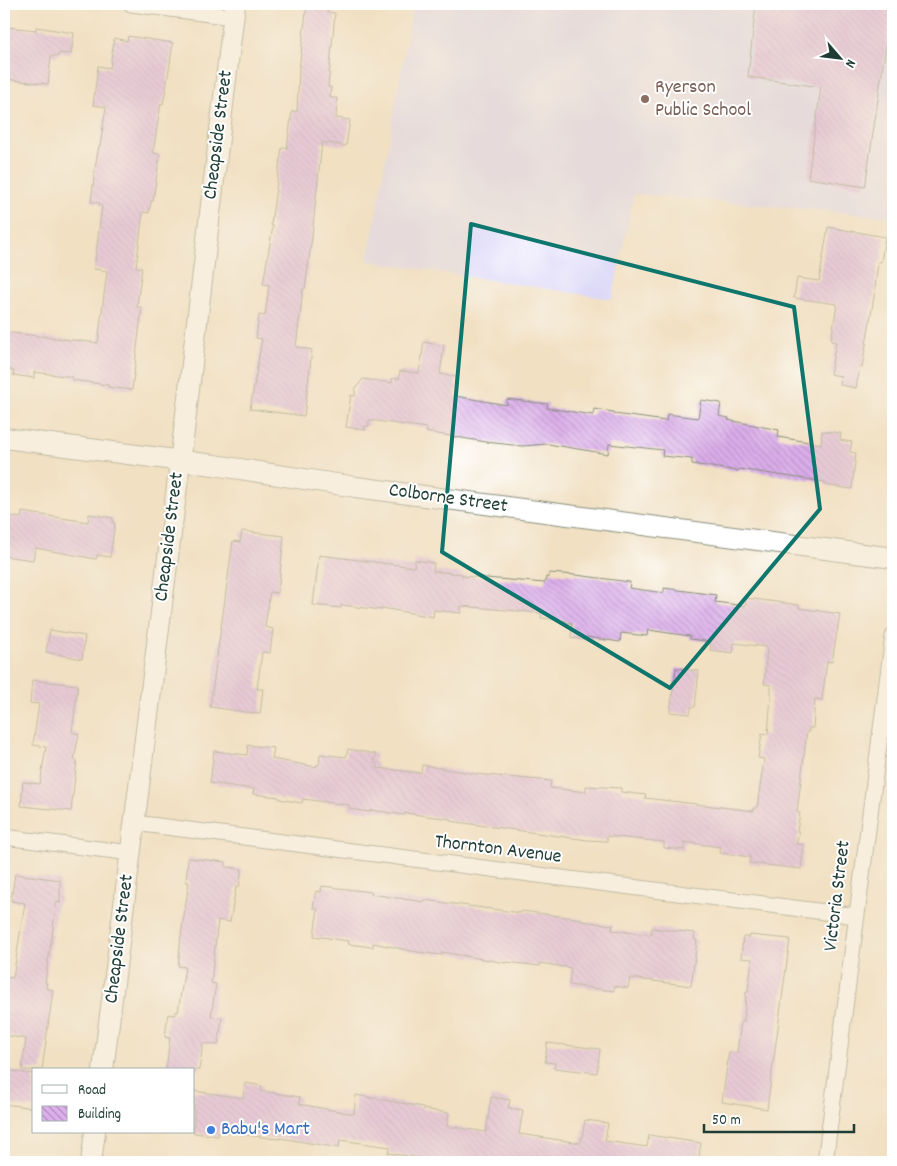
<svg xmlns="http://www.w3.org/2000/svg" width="897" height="1166" font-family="Dekko,sans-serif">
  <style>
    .built { fill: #dad6f7 }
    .building { fill: url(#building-back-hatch) }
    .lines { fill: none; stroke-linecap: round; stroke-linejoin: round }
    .minor-casing { stroke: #888e7b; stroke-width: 17 }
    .tertiary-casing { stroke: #888e7b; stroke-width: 22 }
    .minor { stroke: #fff; stroke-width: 15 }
    .tertiary { stroke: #fff; stroke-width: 20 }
    .marked { fill: none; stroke: #0f766e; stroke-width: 4; stroke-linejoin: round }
    .education-dot { fill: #8d6e63; stroke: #fff; stroke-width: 2 }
    .shop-dot { fill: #3f7fe0; stroke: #fff; stroke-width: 2 }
    .labels { text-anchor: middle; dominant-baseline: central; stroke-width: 4; stroke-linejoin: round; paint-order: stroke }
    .education-label { font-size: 20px; fill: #785e54; stroke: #fff; text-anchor: start }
    .street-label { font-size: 20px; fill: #1f3d34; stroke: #fff }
    .shop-label { font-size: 20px; fill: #366cbe; stroke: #fff; text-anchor: start }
  </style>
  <defs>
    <pattern id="building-back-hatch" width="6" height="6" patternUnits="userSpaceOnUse" patternTransform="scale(1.25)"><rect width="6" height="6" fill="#dcaeeb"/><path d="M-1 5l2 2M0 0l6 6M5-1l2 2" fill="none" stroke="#b28fbf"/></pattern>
  </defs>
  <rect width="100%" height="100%" fill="#fff"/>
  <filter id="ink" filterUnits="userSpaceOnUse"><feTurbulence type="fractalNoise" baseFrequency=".02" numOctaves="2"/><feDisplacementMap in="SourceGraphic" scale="10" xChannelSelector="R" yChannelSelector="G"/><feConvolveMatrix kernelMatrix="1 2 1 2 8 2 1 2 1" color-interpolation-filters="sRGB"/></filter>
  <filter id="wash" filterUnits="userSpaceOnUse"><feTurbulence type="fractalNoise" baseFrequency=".0096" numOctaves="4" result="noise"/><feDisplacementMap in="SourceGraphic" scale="20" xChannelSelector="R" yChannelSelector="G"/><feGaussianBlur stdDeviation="1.12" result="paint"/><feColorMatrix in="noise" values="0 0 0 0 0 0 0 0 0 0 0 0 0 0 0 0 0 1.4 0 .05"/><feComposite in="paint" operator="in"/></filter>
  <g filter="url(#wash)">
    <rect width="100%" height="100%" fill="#f1e0c2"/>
    <path class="built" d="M413,4h480v213l-259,-23 -22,105 -244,-38z"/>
    <g id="blocks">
      <path class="building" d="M307,4h21l-1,8 8,1 -7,74h3l-1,11h7l-1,20 14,2 -4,26 -24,-4 -10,94 -7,53h-2l-7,58 16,3 -8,66 -54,-7 12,-70 -6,-1 3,-23 6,1 4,-31 -6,-1 10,-58 -2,-1 7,-51 4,-26h5l5,-37 5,1 2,-43z
        M756,4h136l-27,183 -57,-9 13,-91 -73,-10z
        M8,27l28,3v-3l38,6 -3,21 -12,-1 -1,3h-7l-3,28 -44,-5v-45h3z
        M128,36l45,7 -7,46 -3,15 -2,-1 -8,50 7,1 -7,47h-2l-2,12 -6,-1 -7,55 6,1 -5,37v2h5l-10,83 -24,-3v-2l-36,-5v-3l-38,-5v6l-21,-3 1,-4h-3v-2h-7v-37l94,11 9,-72 -13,-2 8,-63 -3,-1 1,-2 -9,-1 5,-40 3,-16h1l6,-39 -13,-2 5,-39 12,2 4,-30 13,3z
        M828,227l57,10 -4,25h-3l-4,35 -12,71 -2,-1 -4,21 -16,-3 1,-9 -11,-2 6,-32 -5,-1 6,-37 -43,-6 3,-20 22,3z
        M424,342l20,4 -4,28 16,3 -1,8h2l-2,11 52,9v-6l41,5 -1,4 46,7 1,-6 20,3v2l52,7 1,-7 31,4 3,-18 20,3 -2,13 10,2 -1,2 51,10 -1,7 43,7 1,-13 19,2 -1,7 12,2 -2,10 6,1 -4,36 -27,-4v-3l-86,-13 -1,2 -46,-7v-5l-30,-3 1,-6 -54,-6 -1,10 -60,-10 -26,2 -36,-4 -60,-10 1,-4 -58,-8v6h-4v4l-19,-3 5,-32 4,1v-7l8,-10 29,4v-5l7,1 1,-8 19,2z
        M22,512l66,10 1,-8 24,4v5h2l-5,34 -13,-2 -1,4 -61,-11 -2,12 -29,-4v-41l17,3z
        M242,531l42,5 -6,57 -8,-1 -5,35 8,2 -3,24 -8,-1 -5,37h6l-3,25 -50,-7 23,-166 7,1z
        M319,555l95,12 1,-7 19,3 -1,8 29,3v2l83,7 1,-6h3v-4l27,2 54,7 -1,6 35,5v-5l52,7 -1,7 30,4 1,-8 53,7v3l41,6 -8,48 -5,-1 -5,39 -7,-1 -2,29h-4v4l-2,-1 -10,81 3,1 -3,18 2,1 -3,12 8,1 -3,24 -52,-6 1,-6 -30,-4 1,-6 -37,-5v8l-20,-2v-6l-57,-6v5l-20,-1 -137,-19 1,-2 -46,-6v2l-35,-5v2l-21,-3v-4l-46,-6 -1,4 -23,-4v-2l-26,-3 1,-5 -44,-6 4,-32 33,4 1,-10 26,3 -2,11 44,8v-2h3l1,-11 26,3 2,-8 28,5 -2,9 3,1v4l44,5 1,-8 54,9 75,7 -1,7 36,4v-6l35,2v4l25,3 -1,3 109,13v-3h3l7,-49 -6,-1 4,-24 6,1 3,-40v-10l-7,-1 3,-37 -33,-4 -1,10 -23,-3 1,-8 -21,-3v-3l-42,-6 -1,6 -26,-3 -1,9 -34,-5v3l-15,-2 1,-15h-6v-2l-25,-3v-5l-80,-7v7l-27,-3 -1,7 -51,-9v2l-41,-5v3l-28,-3z
        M50,630l35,6 -3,23 -36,-7z
        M676,668l23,3 -4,36h-4l-1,7 -20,-2z
        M32,680l46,5 -6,47 7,2 -5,26h3l-6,51 -50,-5 2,-24 17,2 6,-37 -13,-2 6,-41 -9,-1z
        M188,858l38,4v5l16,2 -3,18h-3l-6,35 -12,-2 -7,63 5,1 -5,33 11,1 -4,27 -15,-2 -4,27h-33l4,-32 -5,-1 3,-23 7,1v-3h3l7,-45 -7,-1 3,-30 8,-54h-3z
        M15,874l45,6v23l-3,-1 -1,5 -11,76h2l-1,5 7,2 -11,80h-20l4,-31 -22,-4v-58l9,1 12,-75 -14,-2z
        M322,886l49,6v2l53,8v-2l97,13 1,-2 60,8 -1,2 32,4 -1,5 39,5 1,-7 43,5 -1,7h3l-6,46 -61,-8 -2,10 -14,-2v5l-45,-6 2,-17 -31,-5v3l-34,-4v1l-64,-11v3l-25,-3 -44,-9v4l-25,-3 1,-3 -35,-5 4,-27 -5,-1 3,-17 5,1z
        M750,935l40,4 -23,170 -45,-7 7,-50 8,1 4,-31h3l2,-30h2l4,-33 -11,-1 2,-21h7z
        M547,1043l53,6 -3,24 -43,-5 1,-5 -10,-1z
        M4,1070l30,4v34l-30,-4z
        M245,1083l17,3 -1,5 39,6 -1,7 55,10 2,-19 67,12v2l26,4 -2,13 39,6 5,-35 19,3 -2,8 15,2 -4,24 62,9 4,-23 23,3 -3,18 42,6 2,-12 52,8 -3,19h-253l-57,-9 2,-6 -50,-7 -1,8 -59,-10v1l-11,-1 -50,-7 -1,5 -24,-3v-42l49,7z"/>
    </g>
  </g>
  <g filter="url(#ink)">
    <use href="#blocks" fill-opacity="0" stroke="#888e7b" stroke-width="1"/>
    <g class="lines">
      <g class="minor-casing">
        <path id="minor" d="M131,4l102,13
          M135,823l721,93
          M4,837l127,16
          M825,1162l68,-526"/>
      </g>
      <g class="tertiary-casing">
        <path id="tertiary" d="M4,438l210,27 142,22 537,71
          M103,1070l81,-639 51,-427
          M91,1162l4,-30"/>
      </g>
      <use href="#minor" class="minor"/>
      <use href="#tertiary" class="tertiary"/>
    </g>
  </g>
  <path d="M0 0H897V1166H0ZM471,224l323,83 26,202 -150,179 -228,-136z" fill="#f1e0c2" fill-opacity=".55" fill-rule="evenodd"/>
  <path class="marked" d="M471,224l323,83 26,202 -150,179 -228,-136z"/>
  <circle class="education-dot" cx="645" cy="99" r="5"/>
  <circle class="shop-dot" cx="211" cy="1130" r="5"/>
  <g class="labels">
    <g class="education-label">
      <text x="655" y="88">Ryerson<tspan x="655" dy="23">Public School</tspan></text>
    </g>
    <g class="street-label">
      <text transform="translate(219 135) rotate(-83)">Cheapside Street</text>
      <text transform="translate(448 499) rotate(8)">Colborne Street</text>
      <text transform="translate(170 537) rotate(-83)">Cheapside Street</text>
      <text transform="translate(498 850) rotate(7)">Thornton Avenue</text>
      <text transform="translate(838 896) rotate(-83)">Victoria Street</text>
      <text transform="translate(120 939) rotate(-83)">Cheapside Street</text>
    </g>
    <g class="shop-label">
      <text x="221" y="1130">Babu's Mart</text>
    </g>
  </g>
  <rect width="897" height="1166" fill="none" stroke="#fff" stroke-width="20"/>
  <rect x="32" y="1068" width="162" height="65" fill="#ffffff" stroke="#a5b1ae"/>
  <rect x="42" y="1085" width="25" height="8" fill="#ffffff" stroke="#a5b1ae"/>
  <text x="78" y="1094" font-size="15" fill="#1f3d34">Road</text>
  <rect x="42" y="1106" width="25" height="15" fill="url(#building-back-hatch)" stroke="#a5b1ae"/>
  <text x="78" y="1118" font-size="15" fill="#1f3d34">Building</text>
  <g transform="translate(840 58) rotate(118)" stroke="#ffffff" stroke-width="4" paint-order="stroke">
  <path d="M0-4L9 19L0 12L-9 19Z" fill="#1f3d34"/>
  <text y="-8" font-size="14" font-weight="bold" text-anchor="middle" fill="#1f3d34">N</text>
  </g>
  <path d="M704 1124v8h150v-8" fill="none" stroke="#1f3d34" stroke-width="2.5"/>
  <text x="712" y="1124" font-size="15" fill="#1f3d34" stroke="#ffffff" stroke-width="4" paint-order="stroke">50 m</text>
</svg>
